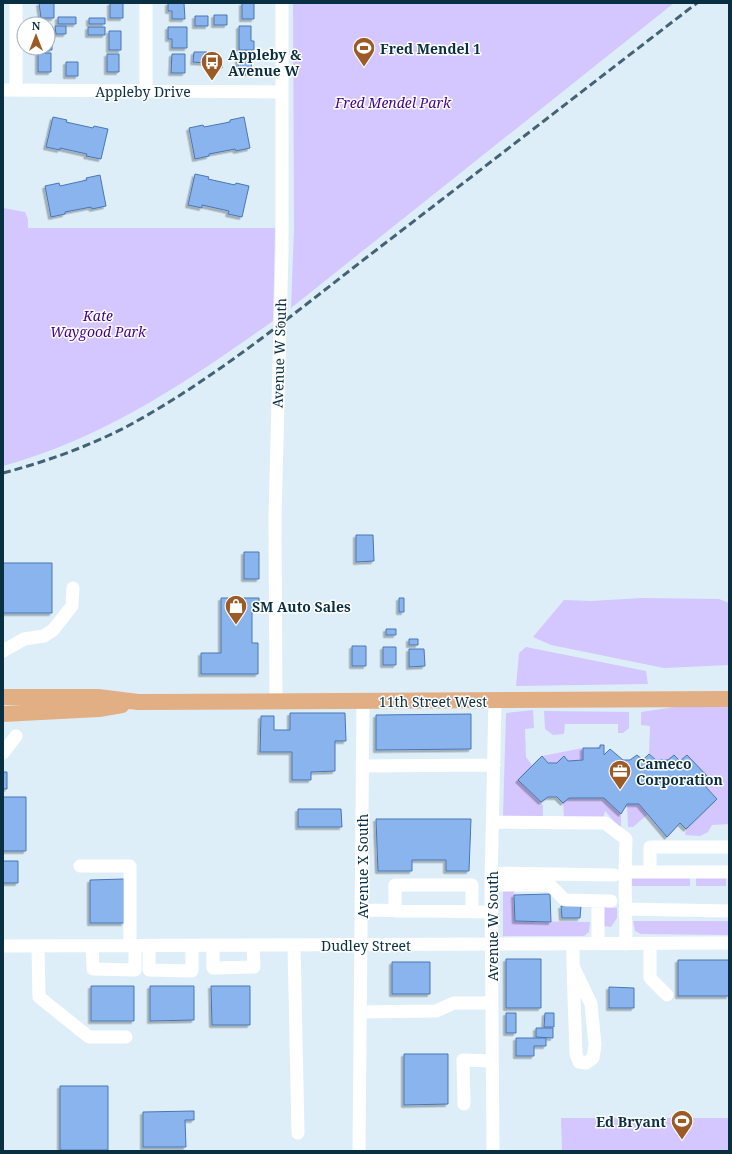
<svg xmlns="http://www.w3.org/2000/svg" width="732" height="1154" font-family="'Noto Serif',serif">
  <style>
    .green { fill: #d4c6fe }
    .building { fill: #8ab4ee; stroke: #4876b4; filter: url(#shadow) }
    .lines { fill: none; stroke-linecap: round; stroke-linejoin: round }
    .minor { stroke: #fff; stroke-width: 13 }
    .major { stroke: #e2af85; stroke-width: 16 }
    .rail { stroke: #436375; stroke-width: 3; stroke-dasharray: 8 4; stroke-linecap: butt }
    .labels { text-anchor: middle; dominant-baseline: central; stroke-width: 3; stroke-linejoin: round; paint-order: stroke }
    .poi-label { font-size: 14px; font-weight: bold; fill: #092f43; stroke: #fff; text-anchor: start }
    .street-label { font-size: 14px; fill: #092f43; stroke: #fff }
    .park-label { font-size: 14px; font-style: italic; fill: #47008c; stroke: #fff }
  </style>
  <defs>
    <filter id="shadow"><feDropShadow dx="-2.5" dy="2.5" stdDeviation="0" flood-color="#0004"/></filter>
  </defs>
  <rect width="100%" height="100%" fill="#deeef8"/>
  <path class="green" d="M293,3h381l-383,305 3,-79z
    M3,208l22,4 3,7v9h247l-2,93c-85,60 -168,117 -270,145z
    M642,598l77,1 10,4v62l-65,3 -113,-23 -18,-8 31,-37 27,1z
    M526,647l120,24 2,13 -132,2 3,-33z
    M729,699v125l-17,1 -4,7 -8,4 -15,-1 1,-6 31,-30 -12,-13 -18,-31 -7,6 -6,-6 -6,5h-12l-7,-6 1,-28 -9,-1v-13z
    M533,710l1,18 -9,1 1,28 6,8 -13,15 22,22 2,4v12l-40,-1 3,-104z
    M544,711l85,1v16l-6,5h-5v-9h-53l-1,10 -11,1 -8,-6z
    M583,748v12l-15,1 -4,-5 -7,7h-9l-6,-7z
    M569,798h35l17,16v15l-16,-18 -2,8 -39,-2 -1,-14z
    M627,804h12l9,10 -15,13h-5z
    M726,875v11h-30v-10z
    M632,876h58v10h-58z
    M503,890h11l1,31 75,1 -1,10 -5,4h-81z
    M603,907l14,1v10l-6,9 -8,-1z
    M633,921h96v14l-88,-1 -6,-3z
    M561,1118h168v33h-167z"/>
  <path class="building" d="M39,3h15v15h-13z
    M110,3h13v15h-13z
    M168,3h16l1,16h-13v-8h-4z
    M242,3h12v16h-12z
    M214,15h13v10h-13z
    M195,16h13v10h-13z
    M58,17h18v7h-18z
    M89,18h16v6h-16z
    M55,26h11v8h-10z
    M239,26h12v15h3v9h-15z
    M88,27h17v8h-17z
    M168,27h19v21h-15v-9h-4z
    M48,31h4v19h-14v-2h10z
    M109,31h12v19h-12z
    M194,52h13l-1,11 -13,-1z
    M38,53h13v19h-13z
    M107,54h12v18h-12z
    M172,54h13v19h-14z
    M238,54h14l-1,19h-13z
    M211,58h11v10h-11z
    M66,62h12v14h-12z
    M53,117l14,3 -1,2 27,6 1,-2 14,3 -7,30 -15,-3 1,-2 -27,-6v2l-14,-3z
    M244,117l6,31 -14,3 -1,-2 -26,5v2l-14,3 -6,-31 14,-3 1,2 26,-5v-2z
    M195,174l14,3 -1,2 27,6 1,-2 13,3 -7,31 -14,-3 1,-3 -27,-6v3l-14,-3z
    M100,175l6,31 -14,3 -1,-2 -26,5v2l-14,3 -6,-31 14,-3 1,3 27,-6 -1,-2z
    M356,535h17l1,26 -18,1z
    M244,552h15v27h-15z
    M3,563h49v50h-49z
    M221,598h38v11h-7v34h6v31h-57v-21h20z
    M399,598h5v14h-5z
    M386,629h10v6h-10z
    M409,639h9v6h-9z
    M352,646h14v20h-14z
    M383,647h13v18h-13z
    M409,649h15l1,17 -16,1z
    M290,713h55l1,28h-11v30l-24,1v8h-19v-28h-32l1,-36h13v14h16z
    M471,714v35l-95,1v-35z
    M600,745h4v10l6,-6 13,11h7l7,-5 6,5 6,-6 7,6h12l6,-5 6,6 7,-6 24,25 -6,6 12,13 -31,30 -6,-6 -13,14 -28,-33h-12l-6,10 -17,-16h-35l-6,5 -6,-6h-9l-7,5 -23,-22 24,-24 6,7h9l7,-7 4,5 15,-1v-12h17z
    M3,772h4v17h-4z
    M3,797h23v54h-23z
    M298,809h43l1,18h-44z
    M376,819h95l-2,52h-23v-11h-34v11h-34z
    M3,861h15v22h-15z
    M124,879v44h-34v-43z
    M550,894l1,28 -36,-1 -1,-26z
    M561,906h20l-1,12h-18z
    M506,959h35v49h-35z
    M678,960h51v36h-51z
    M392,962h38v32h-38z
    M91,986h43v35h-43z
    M150,986h44v34l-44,1z
    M211,986h39v39h-38z
    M609,987l25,1v20h-25z
    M506,1013h10v20h-10z
    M545,1013h9v14h-10z
    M536,1028h17v10l-17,-1z
    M516,1038h30v8h-12v10h-18z
    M404,1054h44v50l-44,1z
    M60,1086h48v64h-48z
    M194,1111v9h-9l1,27h-43v-35z"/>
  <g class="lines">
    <path class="minor" d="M146,3v87
      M3,90l279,2
      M16,90v-87
      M3,651l21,-12 20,-3 9,-6 19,-24 1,-18
      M276,702l-1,-185 7,-266v-248
      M3,753l13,-17
      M363,766l131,-1
      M493,822l112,1 21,16 -1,33
      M80,866h50v80
      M650,872v-25h79
      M492,873l122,2
      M491,885h59l15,15 46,1
      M598,901v43
      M625,909l104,2
      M362,910l130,2
      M395,911v-26h77v26
      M573,944v22l3,88 3,8 7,1 7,-5 2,-13 -4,-41 -18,-38
      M626,944l-1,-72h104
      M650,944v34l17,17
      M213,945v23l41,-1 -1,-22
      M294,945l4,188
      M3,946l726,-3
      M38,946l1,51 50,40h37
      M92,946l1,23 42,1v-24
      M149,946v24l43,1v-25
      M360,1012l76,-1 18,-8h38
      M464,1104l-1,-44 29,1
      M359,1151l4,-450
      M493,1151l-2,-266 4,-185"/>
    <path class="major" d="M3,697h95l40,5 591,-3
      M3,714l96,-5 23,-4"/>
    <path class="rail" d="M3,473c42,-11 84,-26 123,-46 93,-50 178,-122 262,-186 103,-79 206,-159 309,-238"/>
  </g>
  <defs>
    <g id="stadium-pin" transform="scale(1.15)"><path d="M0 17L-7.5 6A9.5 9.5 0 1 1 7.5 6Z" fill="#9b5a26" stroke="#fff"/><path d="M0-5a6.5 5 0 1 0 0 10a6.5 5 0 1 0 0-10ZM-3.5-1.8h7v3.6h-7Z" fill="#fff"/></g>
    <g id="bus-pin" transform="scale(1.15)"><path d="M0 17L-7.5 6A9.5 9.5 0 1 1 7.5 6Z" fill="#9b5a26" stroke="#fff"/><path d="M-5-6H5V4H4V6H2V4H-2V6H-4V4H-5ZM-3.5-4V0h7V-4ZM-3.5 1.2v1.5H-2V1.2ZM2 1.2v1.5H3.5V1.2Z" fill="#fff"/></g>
    <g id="shop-pin" transform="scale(1.15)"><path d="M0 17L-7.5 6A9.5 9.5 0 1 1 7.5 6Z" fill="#9b5a26" stroke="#fff"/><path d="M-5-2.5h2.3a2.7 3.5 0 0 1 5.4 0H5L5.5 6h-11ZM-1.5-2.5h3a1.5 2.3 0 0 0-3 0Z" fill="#fff"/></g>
    <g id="office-pin" transform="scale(1.15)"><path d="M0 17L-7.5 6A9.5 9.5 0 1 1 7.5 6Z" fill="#9b5a26" stroke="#fff"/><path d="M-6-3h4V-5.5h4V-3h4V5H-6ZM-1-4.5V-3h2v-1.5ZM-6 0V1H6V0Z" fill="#fff"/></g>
  </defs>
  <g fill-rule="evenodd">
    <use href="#stadium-pin" x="364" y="48"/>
    <use href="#bus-pin" x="212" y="62"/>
    <use href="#shop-pin" x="236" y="606"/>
    <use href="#office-pin" x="620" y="771"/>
    <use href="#stadium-pin" x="682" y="1121"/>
  </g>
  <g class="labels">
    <g class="poi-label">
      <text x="380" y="48">Fred Mendel 1</text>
      <text x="228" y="54">Appleby &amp;<tspan x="228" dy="16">Avenue W</tspan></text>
      <text x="252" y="606">SM Auto Sales</text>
      <text x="636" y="763">Cameco<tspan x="636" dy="16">Corporation</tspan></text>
      <text x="666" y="1121" text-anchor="end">Ed Bryant</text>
    </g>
    <g class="street-label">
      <text x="143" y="91">Appleby Drive</text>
      <text transform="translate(279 353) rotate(-88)">Avenue W South</text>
      <text x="433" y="701">11th Street West</text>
      <text transform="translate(362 866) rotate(-90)">Avenue X South</text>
      <text transform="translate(492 926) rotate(-90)">Avenue W South</text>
      <text x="366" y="945">Dudley Street</text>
    </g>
    <g class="park-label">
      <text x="393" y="102">Fred Mendel Park</text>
      <text x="98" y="315">Kate<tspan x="98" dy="16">Waygood Park</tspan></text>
    </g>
  </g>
  <rect width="732" height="1154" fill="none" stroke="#092f43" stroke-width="8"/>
  <g transform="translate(36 36)"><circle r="19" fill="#ffffff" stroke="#9dacb4"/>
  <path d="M0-3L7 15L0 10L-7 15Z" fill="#9b5a26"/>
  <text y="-6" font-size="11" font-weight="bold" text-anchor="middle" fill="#092f43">N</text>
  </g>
</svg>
